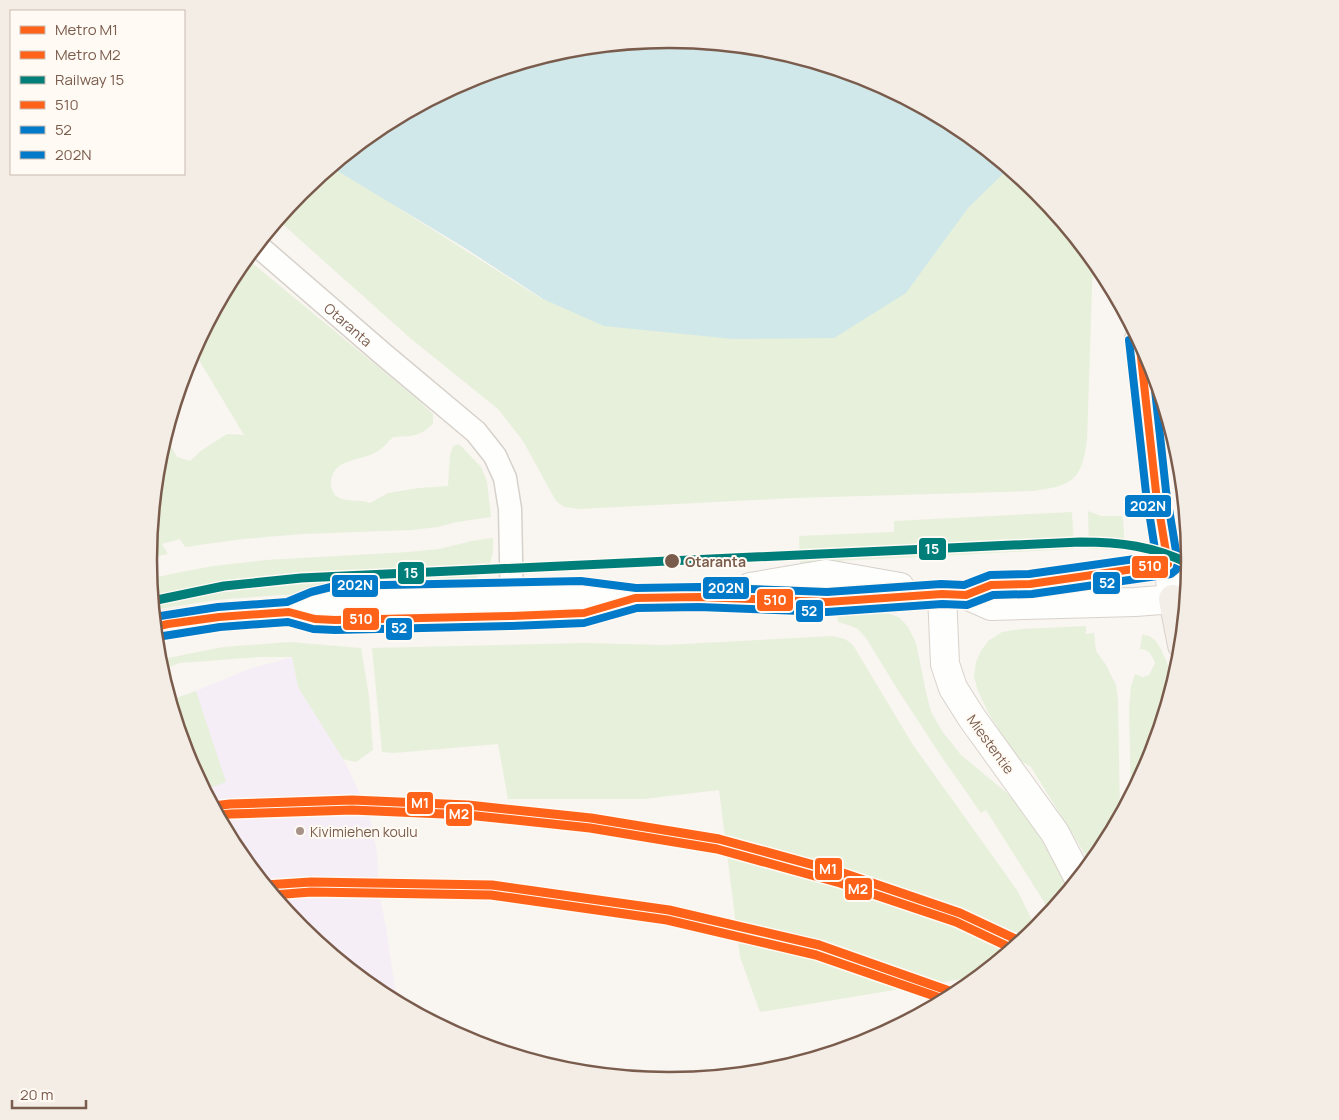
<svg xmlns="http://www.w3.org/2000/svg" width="1339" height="1120" font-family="Manrope,sans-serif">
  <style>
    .education { fill: #f6eef6 }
    .green { fill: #e7f0db }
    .water { fill: #d0e8ea }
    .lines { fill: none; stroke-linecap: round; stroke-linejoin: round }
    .minor-casing { stroke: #d7d1cb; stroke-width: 25 }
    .tertiary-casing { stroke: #d7d1cb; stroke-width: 30 }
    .secondary-casing { stroke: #d9d2cb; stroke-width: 30 }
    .primary-casing { stroke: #dad1cc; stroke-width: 30 }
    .minor { stroke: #fefefd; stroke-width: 22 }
    .tertiary { stroke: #fefefd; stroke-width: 28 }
    .secondary { stroke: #fefefd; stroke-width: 28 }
    .primary { stroke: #f3eee8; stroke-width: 28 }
    .bus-1-casing { stroke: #fffaf3; stroke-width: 11 }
    .bus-2-casing { stroke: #fffaf3; stroke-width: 11 }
    .bus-3-casing { stroke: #fffaf3; stroke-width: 11 }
    .bus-1 { stroke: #ff6319; stroke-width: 8 }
    .bus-2 { stroke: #007ac9; stroke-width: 8 }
    .bus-3 { stroke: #007ac9; stroke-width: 8 }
    .rail-1-casing { stroke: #fffaf3; stroke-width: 12 }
    .rail-1 { stroke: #007e79; stroke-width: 9 }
    .metro-1-casing { stroke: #fffaf3; stroke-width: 12 }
    .metro-2-casing { stroke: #fffaf3; stroke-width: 12 }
    .metro-1 { stroke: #ff6319; stroke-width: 9 }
    .metro-2 { stroke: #ff6319; stroke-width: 9 }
    .stop-dot { fill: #7a5c4d; stroke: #fffaf3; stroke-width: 2 }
    .poi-dot { fill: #a69286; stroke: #fffaf3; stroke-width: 2 }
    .labels { text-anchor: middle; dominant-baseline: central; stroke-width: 4; stroke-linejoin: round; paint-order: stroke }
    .street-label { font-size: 14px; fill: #7a5c4d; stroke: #fffaf3 }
    .stop-label { font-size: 14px; font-weight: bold; fill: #7a5c4d; stroke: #fffaf3; text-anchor: start }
    .poi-label { font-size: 14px; fill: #7a5c4d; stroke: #fffaf3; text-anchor: start }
    .rim { fill: none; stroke: #7a5c4d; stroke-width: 2.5 }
    .line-badge { stroke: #fffaf3; stroke-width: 2 }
    .badge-label { font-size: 14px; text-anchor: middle; font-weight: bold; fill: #fff }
  </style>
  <rect width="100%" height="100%" fill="#f9f5f0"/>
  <path class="education" d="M292,657l6,30 45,71 26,55 8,39 2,41 7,34 11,76 -17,-10 -79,-65 -65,-79 -48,-90 -18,-59 26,-9 50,-21z"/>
  <path class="green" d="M959,127l79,65 55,66 -6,182c-5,40 -15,46 -54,51l-238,7 -216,11 -15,-2 -8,-6 -33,-60 -25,-32 -88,-71 -132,-118 23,-29 55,-45 44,63 142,90z
    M246,258l171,141 16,15v10c-14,13 -21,12 -40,13 -5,5 -11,12 -17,15 -17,10 -43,6 -45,30 -1,4 2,11 5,14 10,7 25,3 34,7l18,-10 31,-5 29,-2 2,-31 3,-9 6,-2 22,23 6,14 4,36 -34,5 -19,5 -26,3 -110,4 -59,5 -58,8 -5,-8 -18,5 6,10 -20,4 10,-100 4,-12h9l6,11 13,4 12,-11 25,-16 17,1 -51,-85 43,-80z
    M1088,511l13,5h21l1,3 2,30 -2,1 -34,-1z
    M1072,512l2,37 -274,14 -1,-27 95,-4v-11z
    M493,538c1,22 -3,30 -20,43l-143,13 -52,1 -62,5 -63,10 -3,-31 21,-5 42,-8 53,-6 142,-8 31,-3 33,-8z
    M877,612l11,1 12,5 8,9 8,16 10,49 5,20 11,19 19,24 46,38 20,21 43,76 -7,8 -17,7 -60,-95 -5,3 -40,-57 -45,-69 -30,-49 -8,-9 -10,-4 -10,-3 -1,-8z
    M1086,626v8l8,-1 2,18 10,14 10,20 2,15 2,117 -17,33 -12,14 -60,-97 -13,-8 -29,-45 -11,-23 -4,-14 2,-15 5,-11 7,-10 14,-9 19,-3z
    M1142,635l7,1 6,4 6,9 14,33 -24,78 -20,36 -2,-87 2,-23 4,-12 8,3 6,-2 6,-12c-3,-8 -6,-14 -15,-14z
    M833,636l12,3 8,6 60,100 104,145 20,40 -57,46 -220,36 -20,-55 -21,-167 -75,9h-136l-10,-55 -104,9 -12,-1 -10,-104 214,-5 78,2z
    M290,642l71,6 8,48 4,54 -17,12 -13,-3 -45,-72 -6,-30h-34l-78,6 -19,7 -3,-10 65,-13z
    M196,691l30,91 -22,8 -16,-31 -18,-59z"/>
  <path class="water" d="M670,39l101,10 98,30 90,48 50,41 -41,40 -62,85 -72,45 -101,1 -129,-13 -61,-27 -78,-51 -134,-81 49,-41 90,-48 98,-29z"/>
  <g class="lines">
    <g class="minor-casing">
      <g id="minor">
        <path id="s1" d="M257,245l126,109 93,78 19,24 10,22 5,31 2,99"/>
      </g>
    </g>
    <g class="tertiary-casing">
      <path id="tertiary" d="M750,587l76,-13 74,13
        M289,612l25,-11 21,-5 246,-5 54,7 64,-1 128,5 115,-8
        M155,627l13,-3 51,-7 70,-5 26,7 20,1 177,-4 72,-3 40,-12"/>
    </g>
    <g class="secondary-casing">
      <path id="secondary" d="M1139,339l17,153 17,107
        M966,595l25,-10 39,-1 161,-22
        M1079,879l-24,-46 -83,-115 -19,-30 -8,-24 -3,-70 24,1 25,11 144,-4 52,-4"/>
    </g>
    <g class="primary-casing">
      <path id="primary" d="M1173,599l9,46"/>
    </g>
    <use href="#minor" class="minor"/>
    <use href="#tertiary" class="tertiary"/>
    <use href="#secondary" class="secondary"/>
    <use href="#primary" class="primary"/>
    <g class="bus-1-casing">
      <path id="bus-1" d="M155,627l13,-3 51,-7 70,-5 26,7 20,1 177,-4 72,-3 51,-15 64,-1 128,5 115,-8 24,1 25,-10 39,-1 138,-20 -12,-72 -17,-153"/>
    </g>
    <g class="bus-2-casing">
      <path id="bus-2" d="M157,637l63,-10 68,-5 25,7 22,1 177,-4 72,-3 53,-15 62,-1 128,5 115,-8 25,1 26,-10 39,-1 139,-20 5,-4 2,-7 -12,-72 -14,-129"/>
    </g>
    <g class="bus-3-casing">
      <path id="bus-3" d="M154,617l64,-10 69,-5 24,-10 24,-6 246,-5 55,7 63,-1 128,5 114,-8 23,1 26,-10 39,-1 127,-18 -10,-63 -17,-153"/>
    </g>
    <use href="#bus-1" class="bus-1"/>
    <use href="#bus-2" class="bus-2"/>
    <use href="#bus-3" class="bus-3"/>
    <g class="rail-1-casing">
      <path id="rail-1" d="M152,601l72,-15 77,-8 779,-36c40,0 73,4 110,22"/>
    </g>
    <use href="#rail-1" class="rail-1"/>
    <g class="metro-1-casing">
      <path id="metro-1" d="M213,806l17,-2 122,-4 116,5 123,13 128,21 124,34 117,40 62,29
        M265,885l46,-3 181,3 177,25 150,35 139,49"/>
    </g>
    <g class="metro-2-casing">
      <path id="metro-2" d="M218,815l13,-1 121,-4 115,5 123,13 127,21 123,34 116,39 57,27
        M273,895l38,-3 180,3 176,25 149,35 130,45"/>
    </g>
    <use href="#metro-1" class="metro-1"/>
    <use href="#metro-2" class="metro-2"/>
  </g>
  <circle class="stop-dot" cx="672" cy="561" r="8"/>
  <circle class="poi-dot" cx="300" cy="831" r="5"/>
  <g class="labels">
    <g class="street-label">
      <text stroke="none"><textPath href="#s1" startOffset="121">Otaranta</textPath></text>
      <text transform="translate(991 744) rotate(54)">Miestentie</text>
    </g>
    <g class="stop-label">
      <text x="685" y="561">Otaranta</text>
    </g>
    <g class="poi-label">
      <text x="310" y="831">Kivimiehen koulu</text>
    </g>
  </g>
  <path d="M0 0H1339V1120H0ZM157 560a512 512 0 1 1 1024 0a512 512 0 1 1-1024 0Z" fill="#f4ede6" fill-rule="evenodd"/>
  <path class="rim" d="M157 560a512 512 0 1 1 1024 0a512 512 0 1 1-1024 0Z"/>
  <g class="line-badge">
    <rect x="1124" y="494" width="48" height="24" rx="5" fill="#007ac9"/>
    <rect x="918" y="537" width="29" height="24" rx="5" fill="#007e79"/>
    <rect x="1131" y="555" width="38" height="24" rx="5" fill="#ff6319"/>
    <rect x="397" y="561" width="28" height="24" rx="5" fill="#007e79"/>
    <rect x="1092" y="571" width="29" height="24" rx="5" fill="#007ac9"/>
    <rect x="331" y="574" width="48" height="24" rx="5" fill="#007ac9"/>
    <rect x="702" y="576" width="48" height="24" rx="5" fill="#007ac9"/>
    <rect x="756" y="588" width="38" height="24" rx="5" fill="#ff6319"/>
    <rect x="795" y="599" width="29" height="24" rx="5" fill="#007ac9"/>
    <rect x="342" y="607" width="38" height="24" rx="5" fill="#ff6319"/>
    <rect x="385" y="617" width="28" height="24" rx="5" fill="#007ac9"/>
    <rect x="406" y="791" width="28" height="24" rx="5" fill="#ff6319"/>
    <rect x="445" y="803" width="28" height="24" rx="5" fill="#ff6319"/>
    <rect x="814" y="857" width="29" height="24" rx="5" fill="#ff6319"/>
    <rect x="844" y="877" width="29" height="24" rx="5" fill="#ff6319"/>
  </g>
  <g class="badge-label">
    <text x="1148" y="511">202N</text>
    <text x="932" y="554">15</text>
    <text x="1150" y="571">510</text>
    <text x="411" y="578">15</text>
    <text x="1107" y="588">52</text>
    <text x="355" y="590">202N</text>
    <text x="726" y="593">202N</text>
    <text x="775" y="605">510</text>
    <text x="809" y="616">52</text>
    <text x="361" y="624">510</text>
    <text x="399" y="633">52</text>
    <text x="420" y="808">M1</text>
    <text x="459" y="819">M2</text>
    <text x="828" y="874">M1</text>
    <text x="858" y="894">M2</text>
  </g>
  <rect x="10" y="10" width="175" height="165" fill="#fffaf3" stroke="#cabbb1"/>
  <rect x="20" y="26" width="25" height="8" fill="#ff6319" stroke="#cabbb1"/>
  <text x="55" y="35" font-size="15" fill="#7a5c4d">Metro M1</text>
  <rect x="20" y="51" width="25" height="8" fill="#ff6319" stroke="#cabbb1"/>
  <text x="55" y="60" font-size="15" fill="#7a5c4d">Metro M2</text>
  <rect x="20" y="76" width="25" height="8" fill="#007e79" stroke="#cabbb1"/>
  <text x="55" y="85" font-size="15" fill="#7a5c4d">Railway 15</text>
  <rect x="20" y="101" width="25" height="8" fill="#ff6319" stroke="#cabbb1"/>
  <text x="55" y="110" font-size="15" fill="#7a5c4d">510</text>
  <rect x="20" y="126" width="25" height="8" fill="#007ac9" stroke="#cabbb1"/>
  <text x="55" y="135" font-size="15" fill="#7a5c4d">52</text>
  <rect x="20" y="151" width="25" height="8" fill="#007ac9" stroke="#cabbb1"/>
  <text x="55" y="160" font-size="15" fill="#7a5c4d">202N</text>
  <path d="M12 1100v8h74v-8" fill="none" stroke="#7a5c4d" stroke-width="2.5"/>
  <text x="20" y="1100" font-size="15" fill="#7a5c4d" stroke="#fffaf3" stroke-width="4" paint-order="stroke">20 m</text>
</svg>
